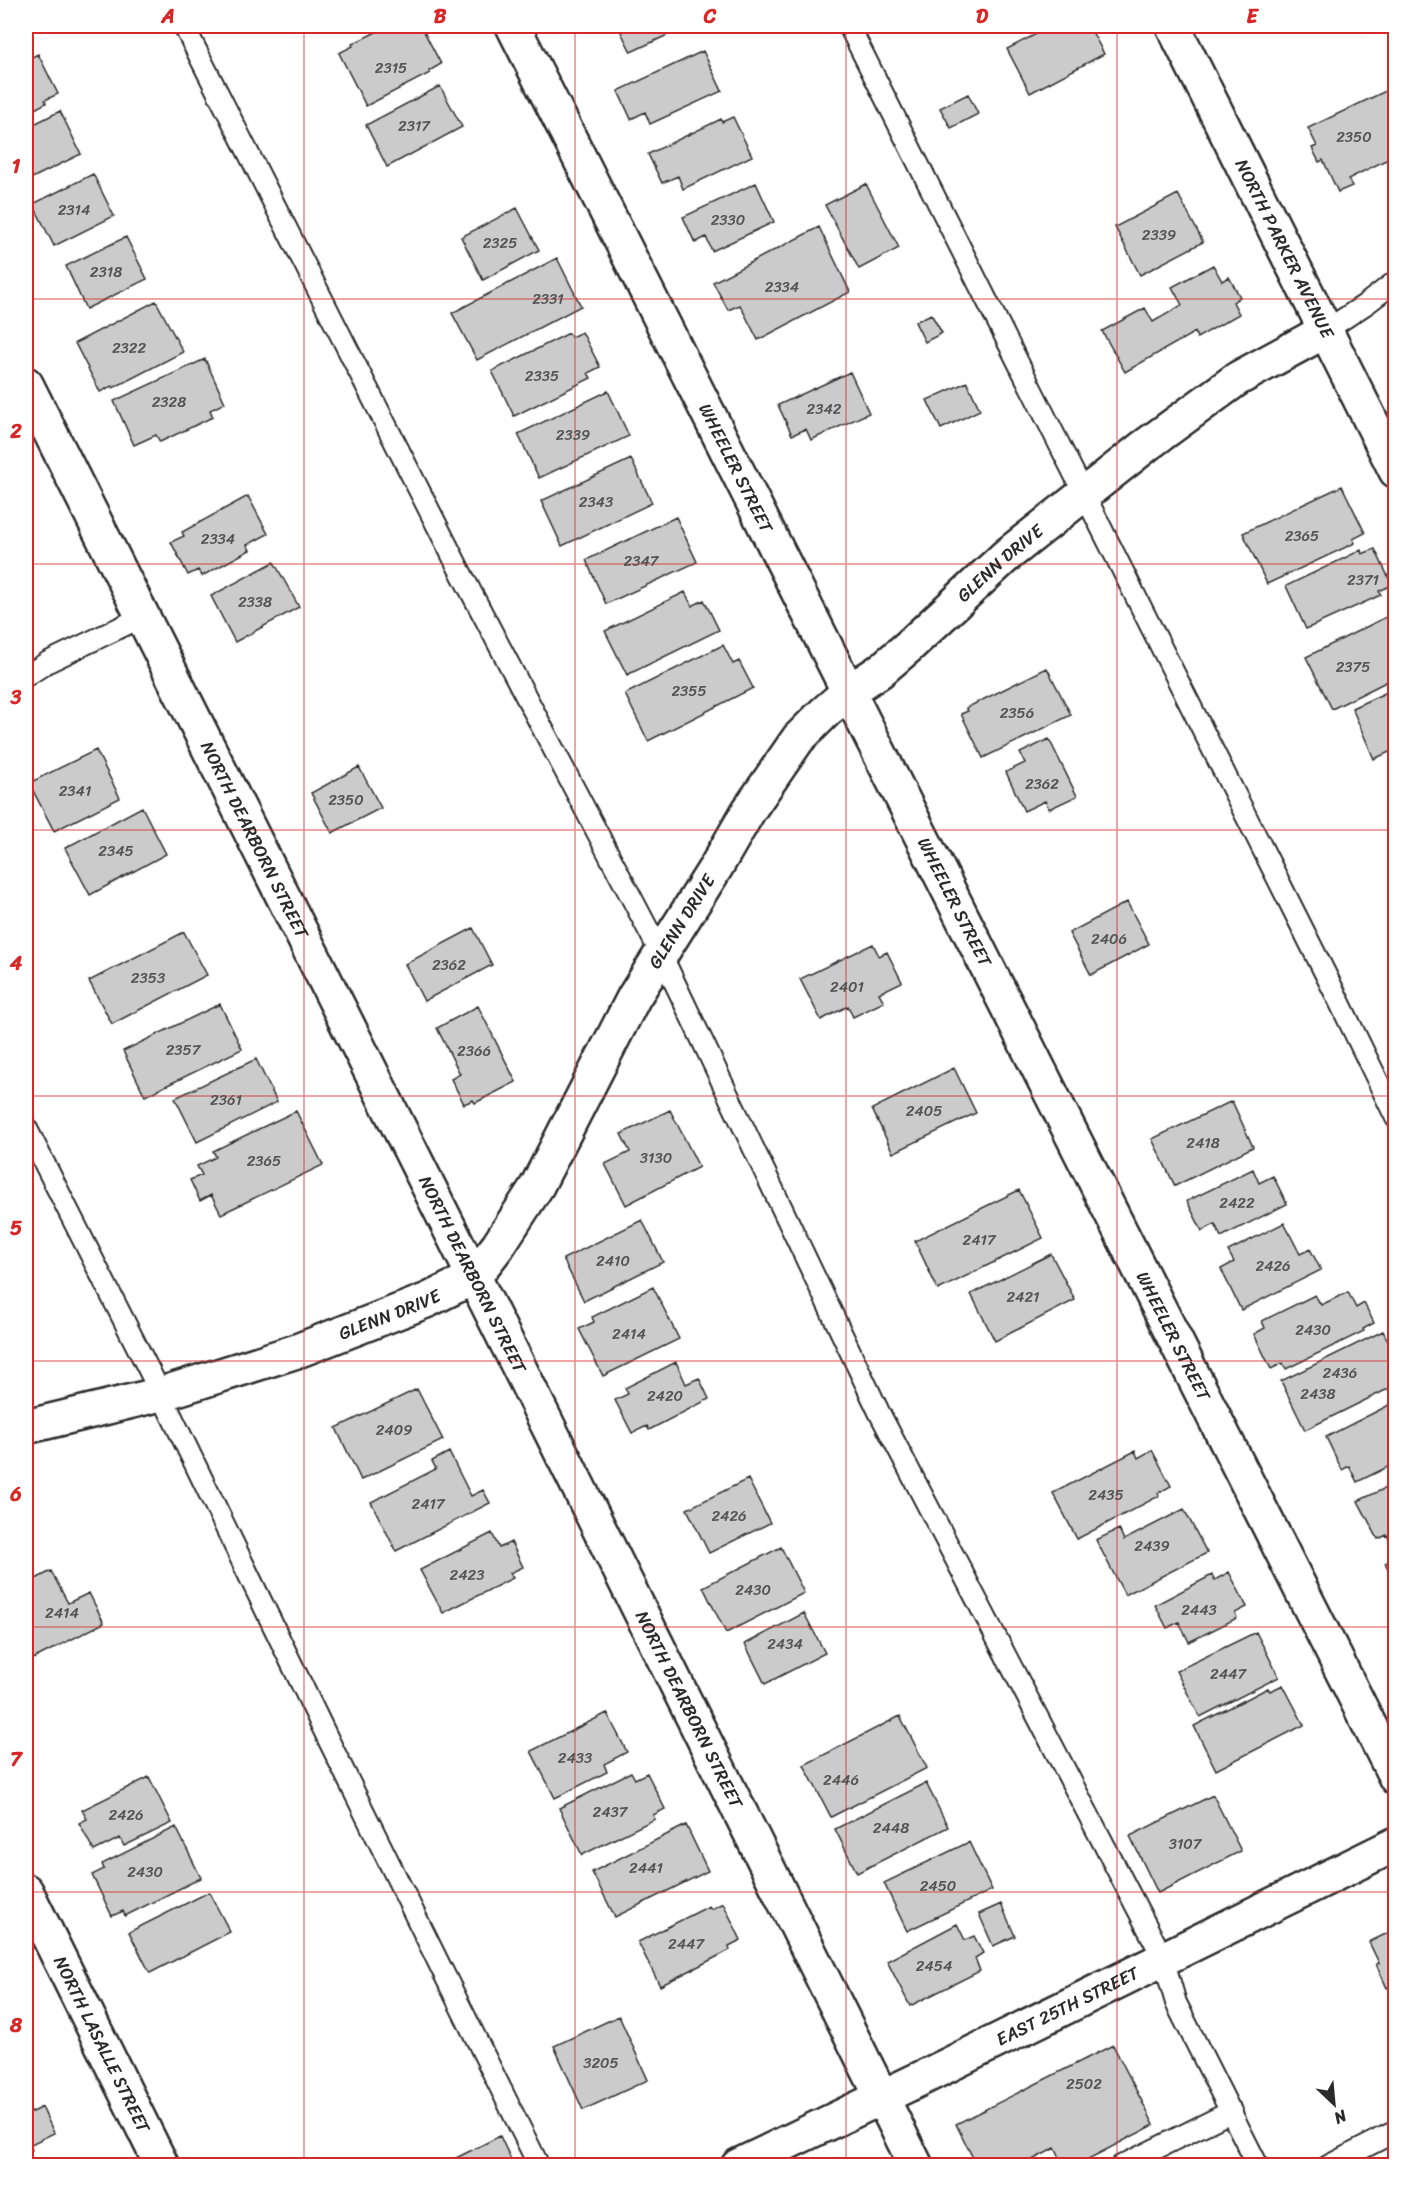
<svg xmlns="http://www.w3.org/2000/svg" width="1421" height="2191" font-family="Sriracha,sans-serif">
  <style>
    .building { fill: #cbcbcb; stroke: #2b2b2b; stroke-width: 1.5 }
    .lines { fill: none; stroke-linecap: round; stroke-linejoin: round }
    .lane-casing { stroke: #2b2b2b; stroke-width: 24 }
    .street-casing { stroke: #2b2b2b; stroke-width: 38 }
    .secondary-casing { stroke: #2b2b2b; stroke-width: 38 }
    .lane { stroke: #fff; stroke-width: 20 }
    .street { stroke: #fff; stroke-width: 33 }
    .secondary { stroke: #fff; stroke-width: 33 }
    .grid { fill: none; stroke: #d62828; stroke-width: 1.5; stroke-opacity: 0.55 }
    .labels { text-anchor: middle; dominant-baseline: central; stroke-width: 4.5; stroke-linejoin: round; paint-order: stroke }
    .number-label { font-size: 15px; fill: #535353 }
    .street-label { font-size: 18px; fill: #2b2b2b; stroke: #fff }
    .neatline { fill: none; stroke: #d62828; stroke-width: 2 }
    .grid-label { font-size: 20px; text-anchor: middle; font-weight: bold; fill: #d62828 }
  </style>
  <rect width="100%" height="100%" fill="#fff"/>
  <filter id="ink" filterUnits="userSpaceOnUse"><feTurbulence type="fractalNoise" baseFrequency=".0167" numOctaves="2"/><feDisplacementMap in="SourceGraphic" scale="12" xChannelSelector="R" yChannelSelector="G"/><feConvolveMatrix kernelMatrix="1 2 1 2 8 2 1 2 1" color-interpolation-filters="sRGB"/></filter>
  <g filter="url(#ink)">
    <path class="building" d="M26,26h13l-13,6z
      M388,26h33l20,38 -12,7 1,2 -64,33 -27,-53 14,-7 -1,-2z
      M618,26h69l-56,26z
      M1052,26h37l15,28 -74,39 -23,-44z
      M703,51l19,40 -72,33 -5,-12 -14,7 -13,-28z
      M26,53l2,6 10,-5 20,40 -13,6 1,3 -20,11z
      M440,86l22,41 -75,40 -21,-42z
      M1394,87l2,4v64l-48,24 4,7 -14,6 -15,-32 -4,2 -7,-14 5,-2 -9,-18z
      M968,94l10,20 -27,14 -11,-20z
      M60,111l21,43 -55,27v-53z
      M733,117l19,39 -69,33 -5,-13 -16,7 -14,-29 73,-35 1,3z
      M93,174l21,42 -60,30 -21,-42z
      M756,183l18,39 -62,29 -6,-14 -11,6 -12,-26z
      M866,184l33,64 -40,21 -34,-64z
      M1178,194l25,48 -63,33 -25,-48z
      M517,208l22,42 -56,30 -22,-43z
      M819,227l31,65 -92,48 -18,-35 -12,5 -15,-28z
      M126,237l21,42 -61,30 -20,-43z
      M557,258l24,48 -104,54 -25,-47z
      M1213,265l9,16 7,-4 11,20 -7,5 6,12 -42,24 -2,-6 -70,40 -23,-41 43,-23 8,14 29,-17 -10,-18z
      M156,301l27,51 -70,36 -1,-2 -12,6 -25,-49z
      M931,314l11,19 -17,9 -10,-20z
      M582,332l18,35 -12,6 3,5 -77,38 -22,-45 77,-38 2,4z
      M205,359l20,44 -15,7 3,7 -53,25 -4,-7 -22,10 -20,-44z
      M850,372l19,41 -58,27 -5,-11 -14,6 -14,-30z
      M967,382l13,28 -39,19 -14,-29z
      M608,391l21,45 -90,42 -21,-44z
      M631,459l21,44 -90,43 -21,-45z
      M1342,486l23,47 -12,6 2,4 -88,41 -24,-51z
      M248,496l20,38 -21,11 3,5 -48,26 -4,-6 -10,5 -17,-33 13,-6 -2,-4z
      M676,517l21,45 -91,42 -20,-44z
      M1375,549l17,36 -13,6 2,4 -75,34 -20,-43 75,-36 1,4z
      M274,562l25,45 -64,35 -24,-46z
      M685,592l7,14 12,-6 15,30 -92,45 -22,-44z
      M1396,612v65l-64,32 -26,-52z
      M723,645l10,19 6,-3 14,27 -105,53 -23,-47z
      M1047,668l24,47 -88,43 -22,-44 7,-3 -2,-3z
      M1396,688v61l-22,10 -22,-51z
      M1049,739l28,57 -28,13 -4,-8 -21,10 -18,-39 19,-9 -5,-10z
      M96,750l24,48 -66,33 -25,-48z
      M359,767l22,41 -49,25 -21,-40z
      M142,807l24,47 -76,41 -25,-47z
      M1127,902l22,42 -58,31 -22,-42z
      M473,928l19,37 -68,36 -19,-37z
      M184,932l23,43 -95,49 -23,-43z
      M873,944l6,12 8,-4 15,30 -23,11 5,9 -31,15 -5,-11 -27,14 -21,-41z
      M220,1004l22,45 -97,47 -22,-45z
      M478,1006l38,76 -41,21 -2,-3 -9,4 -13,-25 9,-5 -23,-46z
      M256,1059l21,43 -80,40 -22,-44z
      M954,1068l22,45 -83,40 -21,-44z
      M1232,1101l21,46 -78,39 -23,-47z
      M670,1110l29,57 -73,38 -21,-41 25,-12 -9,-18z
      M296,1111l27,54 -102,49 -10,-19 -11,6 -10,-21 12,-5 -5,-9 19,-9 -3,-6z
      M1253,1169l6,14 14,-7 14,28 -66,33 -6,-13 -13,7 -15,-30z
      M1019,1190l24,48 -105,52 -23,-49z
      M642,1220l21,42 -79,39 -21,-42z
      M1284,1223l16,31 10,-5 11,21 -80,40 -20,-41 13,-7 -6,-11z
      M1051,1254l24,46 -80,41 -24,-47z
      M653,1287l26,52 -76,37 -24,-47 15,-7 -2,-5z
      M1348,1292l8,16 8,-5 10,20 -11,6 1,2 -78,38 -3,-6 -12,6 -17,-35 11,-6 -3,-7 53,-26 6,10z
      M1383,1331l13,26v28l-91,45 -24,-49z
      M676,1362l10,22 13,-6 10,21 -60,31 -2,-4 -15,7 -17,-33 13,-6 -3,-6z
      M417,1389l26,51 -82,40 -25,-52z
      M1393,1403l3,5v55l-39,19 -8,-16 -7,4 -16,-33z
      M1152,1450l19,36 -13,7 1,3 -82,43 -24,-46 82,-42 3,7z
      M449,1452l22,44 12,-6 7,13 -94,48 -25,-49 65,-33 -4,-8z
      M748,1479l22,44 -61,30 -22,-44z
      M1396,1483v55l-6,3 -3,-6 -9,4 -20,-38z
      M1184,1509l23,44 -82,42 -29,-55 23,-11 5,11z
      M492,1533l7,15 12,-6 12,25 -13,6 3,5 -70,35 -23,-43z
      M781,1547l23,46 -78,40 -23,-46z
      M1396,1558v26l-11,-21z
      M51,1571l17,32 21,-10 15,30 -71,36 -4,-8 -3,2v-69z
      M1229,1572l18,35 -12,6 2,5 -48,24 -10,-20 -12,6 -12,-23 57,-30 3,5z
      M804,1613l21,40 -60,31 -20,-40z
      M1256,1632l23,45 -79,40 -24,-46z
      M1283,1685l21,40 -88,45 -22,-44 74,-38 2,3z
      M607,1713l20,39 -23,12 3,8 -52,26 -24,-47z
      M900,1716l27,52 -96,49 -27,-52z
      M631,1772l4,7 12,-6 18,36 -12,6 2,4 -73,36 -23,-47z
      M149,1777l23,46 -48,23 -4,-8 -26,13 -15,-28 8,-4 -5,-9z
      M926,1783l22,44 -91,46 -22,-44z
      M1213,1795l28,56 -83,42 -28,-57z
      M686,1825l22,46 -93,46 -23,-45z
      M176,1827l25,51 -76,38 -2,-5 -11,5 -20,-41 12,-6 -2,-5z
      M969,1842l23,48 -85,41 -23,-48z
      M209,1892l21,40 -80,41 -21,-41z
      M723,1903l18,37 -12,6 1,4 -70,36 -22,-44 71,-36 2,3z
      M1001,1904l14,32 -22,10 -14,-32z
      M957,1924l8,16 9,-4 9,17 -8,5 5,13 -70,35 -23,-45z
      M1396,1929v65l-5,-8 -4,2 -11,-24 3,-1 -10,-21z
      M619,2016l29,64 -65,30 -29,-64z
      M1113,2045l41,80 -79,41h-11l-9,-18 -34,18h-44l-21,-42z
      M42,2107l12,26 -25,12 3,5 -6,3v-38z
      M500,2136l14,30h-74z"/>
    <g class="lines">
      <g class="lane-casing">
        <path id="lane" d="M184,26l275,543 202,385 218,458 284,546 13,45 82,163
          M849,26l489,973 58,119
          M1325,331l41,-27 30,-23
          M26,676l22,-14 94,-45
          M26,1127l135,267 169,349 209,423
          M1121,2166l111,-55
          M1328,2166l68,-35"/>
      </g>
      <g class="street-casing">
        <g id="street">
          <path id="s1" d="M513,26l883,1752"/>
          <path id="s2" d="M1173,26l223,445"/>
          <path id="s3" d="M26,384l462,921 428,861"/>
          <path id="s4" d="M26,1427l135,-33 136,-43 131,-51 46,-23 24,-31 39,-60 97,-189 82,-130 33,-57 49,-71 27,-27 23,-20 32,-21 28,-24 99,-92 138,-109 92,-67 88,-48"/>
          <path id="s5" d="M26,1891l136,275"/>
        </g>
      </g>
      <g class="secondary-casing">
        <g id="secondary">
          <path id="s6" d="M738,2166l186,-89 472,-233"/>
        </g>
      </g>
      <use href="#lane" class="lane"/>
      <use href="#street" class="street"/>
      <use href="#secondary" class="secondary"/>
    </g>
  </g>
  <path class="grid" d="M304,26v2140M575,26v2140M846,26v2140M1117,26v2140M26,299h1370M26,564h1370M26,830h1370M26,1096h1370M26,1361h1370M26,1627h1370M26,1892h1370"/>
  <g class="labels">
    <g class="number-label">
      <text x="391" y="68">2315</text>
      <text x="414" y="126">2317</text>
      <text x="1354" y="137">2350</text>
      <text x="74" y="210">2314</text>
      <text x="728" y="220">2330</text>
      <text x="1159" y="235">2339</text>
      <text x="500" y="243">2325</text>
      <text x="106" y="272">2318</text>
      <text x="782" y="287">2334</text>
      <text x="548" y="299">2331</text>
      <text x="129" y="348">2322</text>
      <text x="542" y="376">2335</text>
      <text x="169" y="402">2328</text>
      <text x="824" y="409">2342</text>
      <text x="573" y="435">2339</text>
      <text x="596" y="502">2343</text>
      <text x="1302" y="536">2365</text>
      <text x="218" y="539">2334</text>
      <text x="641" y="561">2347</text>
      <text x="1363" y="580">2371</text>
      <text x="255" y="602">2338</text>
      <text x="1353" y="667">2375</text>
      <text x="689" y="691">2355</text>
      <text x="1017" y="713">2356</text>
      <text x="1042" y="784">2362</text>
      <text x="75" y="791">2341</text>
      <text x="346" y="800">2350</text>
      <text x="116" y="851">2345</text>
      <text x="1109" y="939">2406</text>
      <text x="449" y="965">2362</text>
      <text x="148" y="978">2353</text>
      <text x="847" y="987">2401</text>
      <text x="183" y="1050">2357</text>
      <text x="474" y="1051">2366</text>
      <text x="226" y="1100">2361</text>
      <text x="924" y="1111">2405</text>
      <text x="1203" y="1143">2418</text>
      <text x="656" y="1158">3130</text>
      <text x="264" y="1161">2365</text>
      <text x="1237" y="1203">2422</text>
      <text x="979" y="1240">2417</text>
      <text x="613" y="1261">2410</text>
      <text x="1273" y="1266">2426</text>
      <text x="1023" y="1297">2421</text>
      <text x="1313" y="1330">2430</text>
      <text x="629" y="1334">2414</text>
      <text x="1340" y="1373">2436</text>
      <text x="1318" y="1394">2438</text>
      <text x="665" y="1396">2420</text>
      <text x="394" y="1430">2409</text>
      <text x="1106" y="1495">2435</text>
      <text x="428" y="1504">2417</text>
      <text x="729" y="1516">2426</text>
      <text x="1152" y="1546">2439</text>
      <text x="467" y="1575">2423</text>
      <text x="753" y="1590">2430</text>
      <text x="1199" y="1610">2443</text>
      <text x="62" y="1613">2414</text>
      <text x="785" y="1644">2434</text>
      <text x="1228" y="1674">2447</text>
      <text x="575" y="1758">2433</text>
      <text x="841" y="1780">2446</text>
      <text x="610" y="1812">2437</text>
      <text x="126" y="1815">2426</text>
      <text x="891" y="1828">2448</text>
      <text x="1185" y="1844">3107</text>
      <text x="646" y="1868">2441</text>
      <text x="145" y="1872">2430</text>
      <text x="938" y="1886">2450</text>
      <text x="686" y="1944">2447</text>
      <text x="934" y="1966">2454</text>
      <text x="601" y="2063">3205</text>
      <text x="1084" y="2084">2502</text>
    </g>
    <g class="street-label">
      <text stroke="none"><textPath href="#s2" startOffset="249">NORTH PARKER AVENUE</textPath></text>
      <text stroke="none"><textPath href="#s1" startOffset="495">WHEELER STREET</textPath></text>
      <text stroke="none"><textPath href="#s4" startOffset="1371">GLENN DRIVE</textPath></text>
      <text stroke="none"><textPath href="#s3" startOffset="510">NORTH DEARBORN STREET</textPath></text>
      <text stroke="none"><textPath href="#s1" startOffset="981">WHEELER STREET</textPath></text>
      <text stroke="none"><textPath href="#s4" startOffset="886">GLENN DRIVE</textPath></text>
      <text stroke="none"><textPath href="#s3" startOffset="996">NORTH DEARBORN STREET</textPath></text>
      <text stroke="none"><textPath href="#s4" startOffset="381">GLENN DRIVE</textPath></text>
      <text stroke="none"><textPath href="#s1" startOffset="1467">WHEELER STREET</textPath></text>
      <text stroke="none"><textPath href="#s3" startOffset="1482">NORTH DEARBORN STREET</textPath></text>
      <text stroke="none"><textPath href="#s6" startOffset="366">EAST 25TH STREET</textPath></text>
      <text stroke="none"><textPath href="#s5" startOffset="171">NORTH LASALLE STREET</textPath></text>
    </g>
  </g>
  <rect width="1421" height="2191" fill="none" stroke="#fff" stroke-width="66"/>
  <g transform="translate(1334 2104) rotate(154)" stroke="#ffffff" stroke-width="4.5" paint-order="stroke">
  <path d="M0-4.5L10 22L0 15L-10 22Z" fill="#2b2b2b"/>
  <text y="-9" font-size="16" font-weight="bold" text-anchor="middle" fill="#2b2b2b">N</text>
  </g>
  <rect x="33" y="33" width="1355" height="2125" class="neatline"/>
  <g class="grid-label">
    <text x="168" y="23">A</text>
    <text x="440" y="23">B</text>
    <text x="710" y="23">C</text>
    <text x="982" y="23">D</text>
    <text x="1252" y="23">E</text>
    <text x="16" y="173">1</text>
    <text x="16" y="438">2</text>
    <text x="16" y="704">3</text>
    <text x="16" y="970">4</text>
    <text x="16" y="1235">5</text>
    <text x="16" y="1501">6</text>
    <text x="16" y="1766">7</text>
    <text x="16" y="2032">8</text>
  </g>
</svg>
